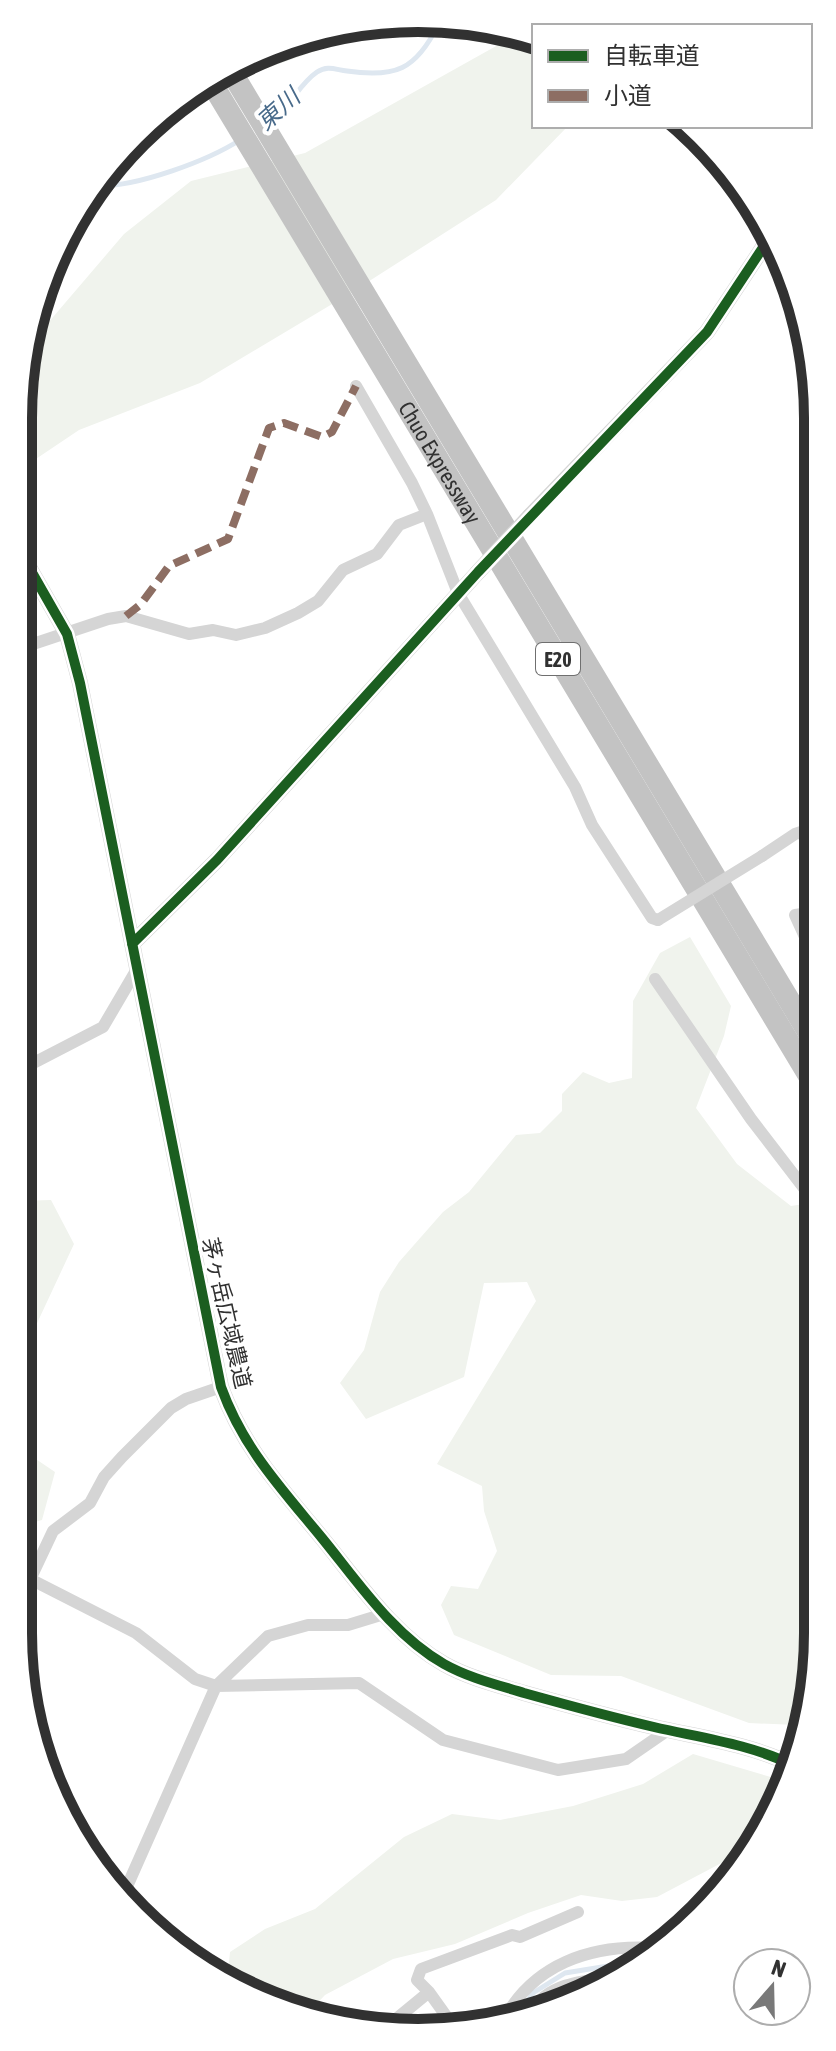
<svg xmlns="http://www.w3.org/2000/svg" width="836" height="2051" font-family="'Asap Condensed','Noto Sans JP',sans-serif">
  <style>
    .green { fill: #f0f3ed }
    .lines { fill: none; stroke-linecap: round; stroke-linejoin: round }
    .stream { stroke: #dee7f0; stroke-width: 5 }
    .minor { stroke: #d5d5d5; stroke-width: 12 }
    .tertiary { stroke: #d5d5d5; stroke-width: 16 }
    .motorway { stroke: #c3c3c3; stroke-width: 22 }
    .minor-bridge { stroke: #d5d5d5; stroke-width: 12 }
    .tertiary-bridge { stroke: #d5d5d5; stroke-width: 16 }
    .quiet { stroke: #8d6e63; stroke-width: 8; stroke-dasharray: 16 8; stroke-linecap: butt }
    .cycleway-casing { stroke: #fff; stroke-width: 15 }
    .cycleway { stroke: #1b5e20; stroke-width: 10 }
    .labels { text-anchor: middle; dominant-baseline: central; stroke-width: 8; stroke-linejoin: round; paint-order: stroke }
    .shield { fill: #fff; stroke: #6f6f6f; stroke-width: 2 }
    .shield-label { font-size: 20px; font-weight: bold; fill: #313131 }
    .street-label { font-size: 22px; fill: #313131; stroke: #fff }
    .water-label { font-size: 24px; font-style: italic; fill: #486a8a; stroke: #fff }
    .rim { fill: none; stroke: #313131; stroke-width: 10 }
  </style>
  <rect width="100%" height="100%" fill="#fff"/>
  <path class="green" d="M382,21l-16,12 -138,49 -48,24 61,-47z
    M516,35l18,3v88h34l-72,74 -147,94 -149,89 -121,47 -61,41v-53l12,-74 94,-110 67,-53 114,-28z
    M690,937l41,69 -7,30 -28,72 41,56 54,42 26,-4 1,431 -15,91 -6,1 -48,-2 -128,-47 -70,-1 -97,-40 -13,-30 10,-19 27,3 19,-38 -13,-40 -2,-25 -45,-22 99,-163 -9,-19 -43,1 -20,94 -98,42 -26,-36 24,-33 16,-58 19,-30 44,-50 26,-20 47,-57 24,-2 22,-22v-17l21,-22 26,11 23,-5 1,-77 27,-48z
    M51,1200l23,44 -56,120v-163z
    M18,1447l37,25 -13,48 -24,7z
    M693,1754l88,26 3,5 -29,55 -9,10 -89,47 -35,4 -41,-6 -53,18 -73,31 -62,15 -68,36 -15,16 -83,-28 3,-31 35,-23 50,-20 89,-72 48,-23 48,6 73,-14 70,-22z"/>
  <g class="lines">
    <path class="stream" d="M269,122c20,-13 30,-38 48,-50 11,-7 19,-2 30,-1 48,7 69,-1 91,-46
      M99,186c40,0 108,-25 141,-46
      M517,2017l16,-24 32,-20 74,-12"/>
    <path class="minor" d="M356,386l56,97 15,31 31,79 117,194 17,38 60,93 6,2
      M18,649l90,-30 18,-3 63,18 24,-4 23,5 29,-7 33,-15 20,-12 25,-31 34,-16 22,-29 28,-11
      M762,856l33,-22 21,-7
      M816,912l-21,3 21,46
      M655,979l96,140 66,86
      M18,1071l85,-44 34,-58
      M30,1579l106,54 59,46 21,7 143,-3 84,57 115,30 68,-11 42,-29
      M18,1592l9,-6 26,-55 37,-28 14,-26 18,-20 49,-49 15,-9 35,-12
      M121,1900l95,-214 52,-50 40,-11h40l36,-11
      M532,2012c15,-31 60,-32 90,-36
      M502,2023c30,-59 89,-79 152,-75
      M454,2027l-25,-35 -12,-12 4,-11 91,-34 8,2 58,-25
      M384,2029l45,-37"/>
    <path class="tertiary" d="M530,516l177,-184 63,-95
      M18,548l49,86 13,49 141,704c22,61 60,101 101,151 36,44 71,97 122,126 25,14 54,21 80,29 43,12 87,24 130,34 48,11 96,17 141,39
      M132,944l85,-84 261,-288"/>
    <g class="motorway">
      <path d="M229,68l587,977"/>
      <path id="s1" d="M211,82l606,1007"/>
    </g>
    <path class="minor-bridge" d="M658,920l104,-64"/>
    <path class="tertiary-bridge" d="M478,572l52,-56"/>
    <path class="quiet" d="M126,616l15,-12 28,-38 59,-27 41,-111 15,-5 38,14 10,-5 24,-46"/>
    <g class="cycleway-casing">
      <path id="cycleway" d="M18,548l49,86 13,49 141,704c22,61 60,101 101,151 36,44 71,97 122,126 25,14 54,21 80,29 43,12 87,24 130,34 48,11 96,17 141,39
        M132,944l85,-84 261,-288 229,-240 63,-95"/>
    </g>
    <use href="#cycleway" class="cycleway"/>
  </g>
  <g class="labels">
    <rect class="shield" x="536" y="643" width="44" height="32" rx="6"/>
    <g class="shield-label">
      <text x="558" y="659">E20</text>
    </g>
    <g class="street-label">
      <text stroke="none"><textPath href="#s1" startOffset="444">Chuo Expressway</textPath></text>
      <text transform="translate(227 1313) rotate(77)">茅ヶ岳広域農道</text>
    </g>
    <g class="water-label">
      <text transform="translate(278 109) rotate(-42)">東川</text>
    </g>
  </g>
  <path d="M0 0H836V2051H0ZM418 32H418A386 386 0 0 1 804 418V1633A386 386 0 0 1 418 2019H418A386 386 0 0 1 32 1633V418A386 386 0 0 1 418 32Z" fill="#fff" fill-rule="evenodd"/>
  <path class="rim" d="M418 32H418A386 386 0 0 1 804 418V1633A386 386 0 0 1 418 2019H418A386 386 0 0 1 32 1633V418A386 386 0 0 1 418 32Z"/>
  <rect x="532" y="24" width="280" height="104" fill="#ffffff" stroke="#adadad" stroke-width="2"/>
  <rect x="548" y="50" width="40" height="12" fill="#1b5e20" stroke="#adadad" stroke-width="2"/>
  <text x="604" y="64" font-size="24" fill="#313131">自転車道</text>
  <rect x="548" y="90" width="40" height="12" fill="#8d6e63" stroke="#adadad" stroke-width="2"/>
  <text x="604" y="104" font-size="24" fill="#313131">小道</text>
  <g transform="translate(772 1987) rotate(20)"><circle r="38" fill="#ffffff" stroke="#adadad" stroke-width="2"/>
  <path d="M0-6L14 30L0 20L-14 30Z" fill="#797979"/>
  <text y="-12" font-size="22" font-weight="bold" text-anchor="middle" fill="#313131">N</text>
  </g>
</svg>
